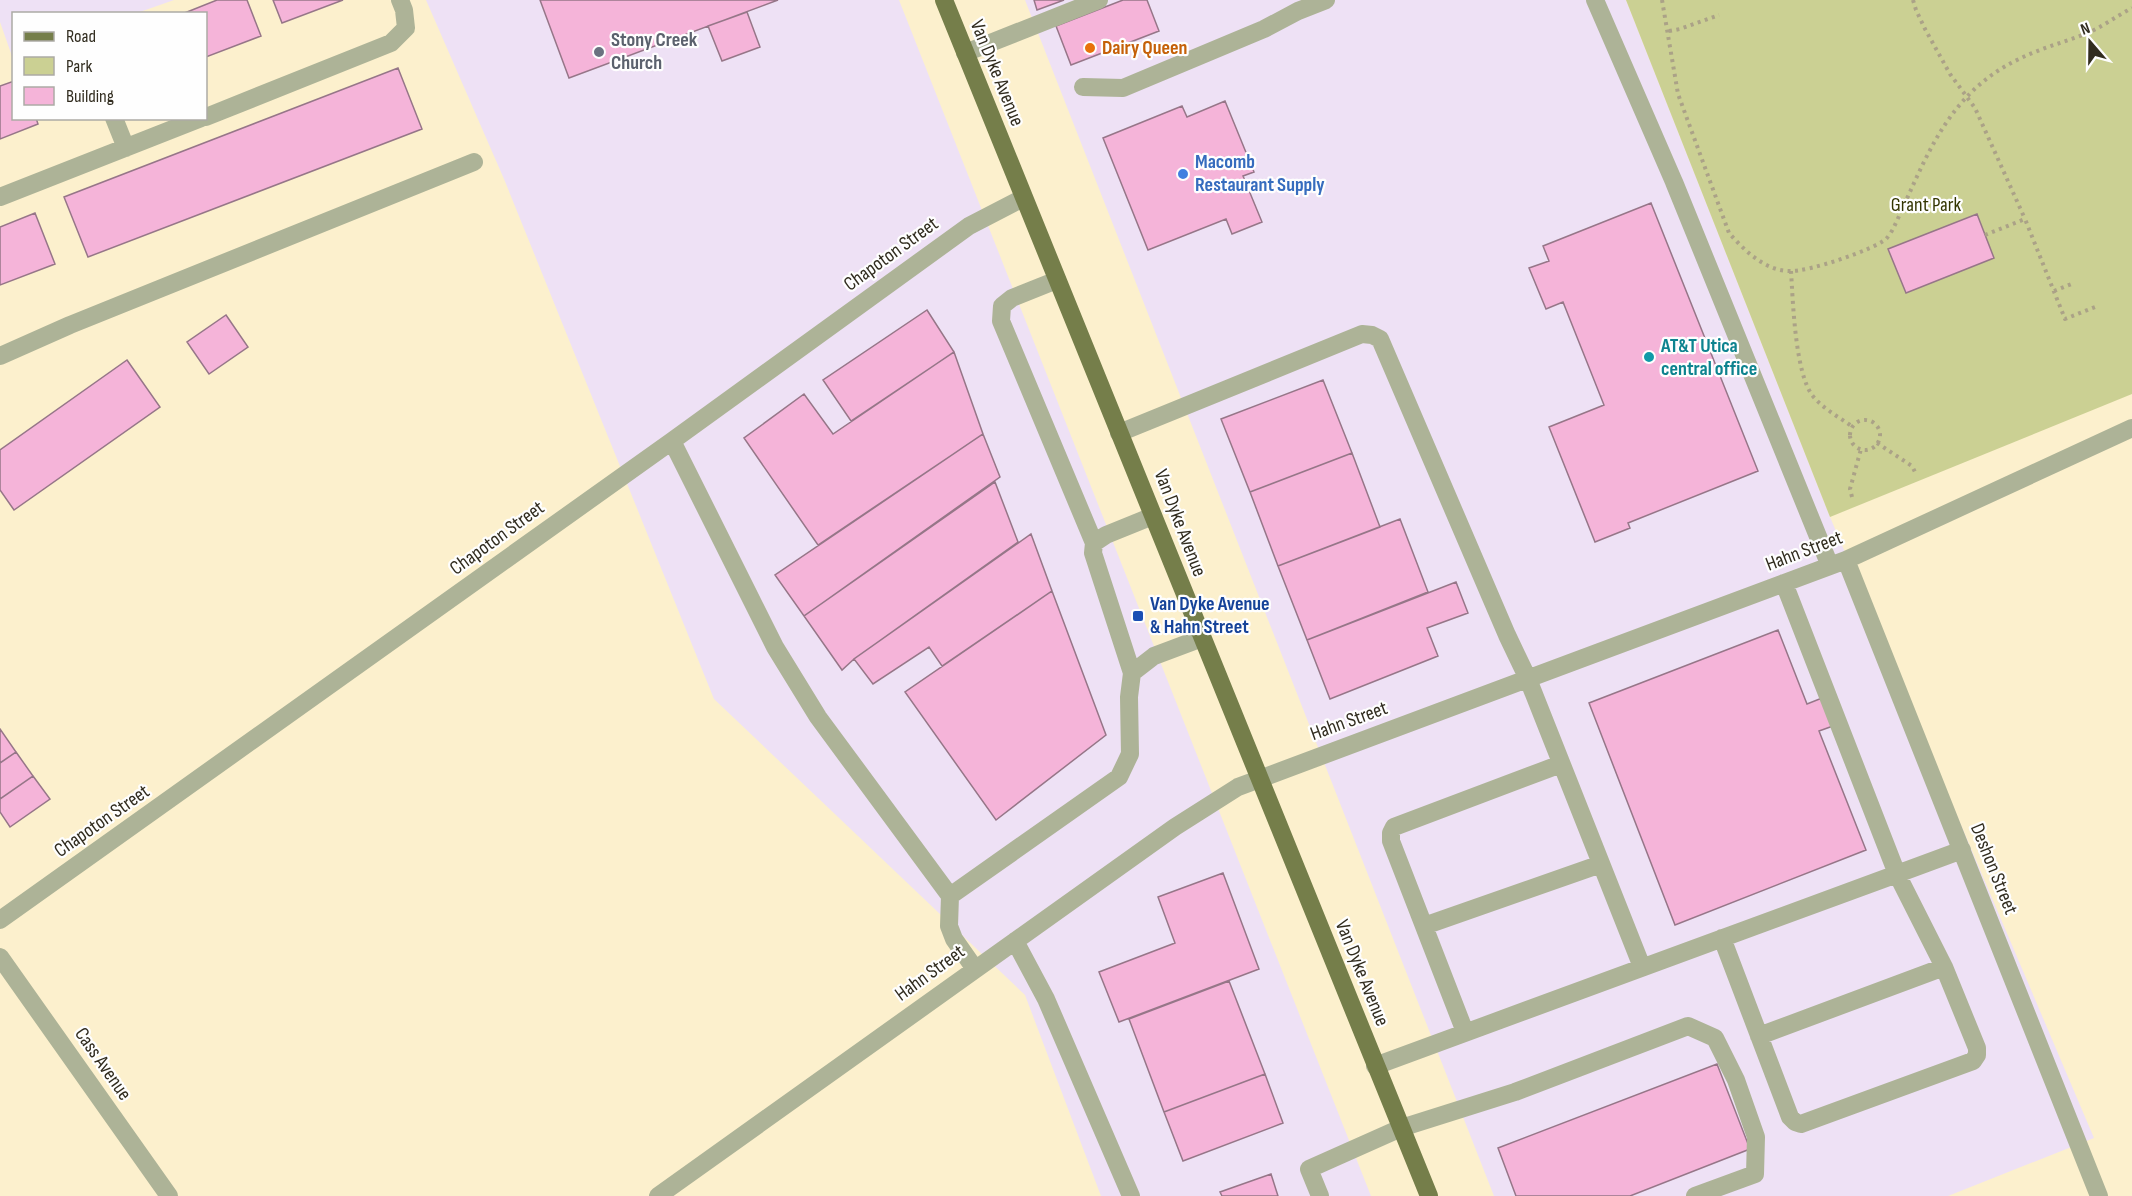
<svg xmlns="http://www.w3.org/2000/svg" width="2132" height="1196" font-family="'Sofia Sans Condensed',sans-serif">
  <style>
    .commercial { fill: #eee1f5 }
    .green { fill: #cbd093 }
    .building { fill: #f5b4d9; stroke: #967688; stroke-width: 1.5 }
    .lines { fill: none; stroke-linecap: round; stroke-linejoin: round }
    .path { stroke: #aba287; stroke-width: 4; stroke-dasharray: 3 4.5; stroke-linecap: butt }
    .minor { stroke: #adb397; stroke-width: 18 }
    .major { stroke: #757e4a; stroke-width: 18 }
    .food-dot { fill: #e8710a; stroke: #fefefe; stroke-width: 2 }
    .worship-dot { fill: #6b7280; stroke: #fefefe; stroke-width: 2 }
    .shop-dot { fill: #3f7fe0; stroke: #fefefe; stroke-width: 2 }
    .culture-dot { fill: #0f9aa8; stroke: #fefefe; stroke-width: 2 }
    .transit-dot { fill: #1a4fb4; stroke: #fefefe; stroke-width: 2 }
    .labels { text-anchor: middle; dominant-baseline: central; stroke-width: 4.5; stroke-linejoin: round; paint-order: stroke }
    .worship-label { font-size: 20px; font-weight: bold; fill: #5b616d; stroke: #fefefe; text-anchor: start }
    .food-label { font-size: 20px; font-weight: bold; fill: #c56008; stroke: #fefefe; text-anchor: start }
    .street-label { font-size: 20px; fill: #312c1f; stroke: #fefefe }
    .shop-label { font-size: 20px; font-weight: bold; fill: #366cbe; stroke: #fefefe; text-anchor: start }
    .park-label { font-size: 20px; fill: #333500; stroke: #fefefe }
    .culture-label { font-size: 20px; font-weight: bold; fill: #0d838f; stroke: #fefefe; text-anchor: start }
    .transit-label { font-size: 20px; font-weight: bold; fill: #164399; stroke: #fefefe; text-anchor: start }
  </style>
  <rect width="100%" height="100%" fill="#fcf0cd"/>
  <path class="commercial" d="M0,0h174l-37,13 -123,1 -1,45 -13,-37z
    M426,0h473l472,1196h-270l-76,-201 -311,-296 -210,-520z
    M1025,0h601l204,517 264,621 -146,58h-454z"/>
  <path class="green" d="M1626,0h506v394l-302,123z"/>
  <path class="building" d="M217,0h30l14,36 -55,21v-43h-24z
    M273,0h70l-61,23z
    M540,0h238l-209,78z
    M1034,0h30l-27,10z
    M1123,0h24l12,31 -88,34 -15,-39z
    M747,12l13,35 -38,14 -14,-35z
    M398,68l24,61 -334,128 -24,-60z
    M14,81v37h22l2,6 -38,15v-53z
    M1225,101l29,71 -11,4 19,46 -30,12 -6,-15 -78,31 -45,-112 79,-32 5,11z
    M1651,203l107,268 -130,52 2,5 -35,14 -46,-115 55,-22 -41,-103 -17,7 -17,-41 20,-7 -6,-15z
    M35,213l20,51 -55,21v-58z
    M1977,214l17,44 -88,35 -18,-44z
    M927,310l27,42 -103,69 -28,-41z
    M226,315l22,32 -39,27 -22,-32z
    M954,352l29,82 -165,111 -74,-107 60,-44 29,40z
    M127,360l33,47 -146,103 -14,-20v-40z
    M1323,380l29,73 -102,39 -29,-73z
    M983,434l17,43 -196,139 -29,-41z
    M1352,453l28,74 -102,39 -28,-74z
    M995,482l23,60 -164,117 -12,11 -38,-54z
    M1400,519l28,73 -121,48 -29,-74z
    M1031,534l21,57 -110,75 -13,-19 -56,37 -19,-25z
    M1456,582l12,31 -41,15 11,28 -108,43 -23,-59z
    M1052,591l54,144 -110,85 -91,-128z
    M1778,630l29,74 15,-6 11,28 -14,5 47,119 -191,75 -86,-222z
    M0,729l16,23 -16,11z
    M16,752l17,24 -33,23v-36z
    M33,776l17,23 -40,28 -10,-15v-13z
    M1223,873l36,96 -140,53 -20,-50 76,-29 -17,-46z
    M1229,981l36,93 -101,38 -35,-93z
    M1717,1064l33,85 -120,47h-114l-18,-48z
    M1265,1074l18,49 -100,38 -19,-49z
    M1271,1174l7,22h-56l-2,-4z"/>
  <g class="lines">
    <path class="path" d="M1662,0l16,94 51,139c15,17 36,38 61,38 18,1 83,-21 96,-32 3,-3 6,-8 8,-12 32,-68 52,-133 125,-168 22,-11 46,-17 69,-26 15,-7 29,-17 44,-25
      M1913,0l3,10 9,19 25,45 25,34 50,111
      M1669,31l11,-2 39,-14
      M1985,235l40,-16 40,100 30,-12
      M1791,271c2,31 4,100 21,124 11,14 27,22 41,32
      M2054,291l20,-8
      M1850 435a15 15 0 1 1 30 0a15 15 0 1 1-30 0Z
      M1877,443l35,23 3,6
      M1852,497l-2,-8 11,-40"/>
    <path class="minor" d="M1595,0l79,182 156,384
      M965,53l134,-53
      M1083,87l40,1 141,-59 34,-18 28,-11
      M206,117l185,-74 15,-15 -2,-18 -4,-10
      M114,118l12,30
      M0,197l201,-79
      M1057,280l-45,18 -10,8 -1,15 93,222
      M0,356l70,-31 404,-163
      M1119,433l243,-99 10,1 8,4 127,296 21,44 114,288
      M672,441l103,206 43,70 132,179 -1,30 5,13 21,30
      M1846,560l253,636
      M1132,673l-39,-120 1,-10 12,-8 47,-19
      M950,896l169,-119 11,-23 -1,-57 3,-24 22,-17 48,-18
      M0,920l672,-479 297,-215 54,-28
      M1424,926l177,-62
      M1722,938l68,179 5,5 6,2 172,-63 4,-6v-7l-33,-81 -47,-93 65,-24
      M1015,941l31,58 85,197
      M0,957l169,239
      M1465,1032l-74,-191v-8l3,-6 167,-63
      M1759,1036l185,-69
      M1375,1066l522,-192 -113,-291
      M658,1196l517,-369 63,-40 608,-227 286,-132
      M1320,1196l-11,-27 92,-41 114,-36 173,-66 27,12 21,42 20,57 -1,37 -60,22"/>
    <path class="major" d="M944,0l485,1196"/>
  </g>
  <circle class="food-dot" cx="1090" cy="48" r="6"/>
  <circle class="worship-dot" cx="599" cy="52" r="6"/>
  <circle class="shop-dot" cx="1183" cy="174" r="6"/>
  <circle class="culture-dot" cx="1649" cy="357" r="6"/>
  <rect class="transit-dot" x="1132" y="610" width="12" height="12" rx="3"/>
  <g class="labels">
    <g class="worship-label">
      <text x="611" y="40">Stony Creek<tspan x="611" dy="23">Church</tspan></text>
    </g>
    <g class="food-label">
      <text x="1102" y="48">Dairy Queen</text>
    </g>
    <g class="street-label">
      <text transform="translate(997 73) rotate(68)">Van Dyke Avenue</text>
      <text transform="translate(891 254) rotate(-36)">Chapoton Street</text>
      <text transform="translate(1180 523) rotate(69)">Van Dyke Avenue</text>
      <text transform="translate(497 538) rotate(-36)">Chapoton Street</text>
      <text transform="translate(1804 551) rotate(-21)">Hahn Street</text>
      <text transform="translate(1349 721) rotate(-20)">Hahn Street</text>
      <text transform="translate(102 821) rotate(-35)">Chapoton Street</text>
      <text transform="translate(1994 869) rotate(68)">Deshon Street</text>
      <text transform="translate(930 973) rotate(-36)">Hahn Street</text>
      <text transform="translate(1362 973) rotate(68)">Van Dyke Avenue</text>
      <text transform="translate(103 1064) rotate(55)">Cass Avenue</text>
    </g>
    <g class="shop-label">
      <text x="1195" y="162">Macomb<tspan x="1195" dy="23">Restaurant Supply</tspan></text>
    </g>
    <g class="park-label">
      <text x="1926" y="205">Grant Park</text>
    </g>
    <g class="culture-label">
      <text x="1661" y="346">AT&amp;T Utica<tspan x="1661" dy="23">central office</tspan></text>
    </g>
    <g class="transit-label">
      <text x="1150" y="604">Van Dyke Avenue<tspan x="1150" dy="23">&amp; Hahn Street</tspan></text>
    </g>
  </g>
  <rect x="12" y="12" width="195" height="108" fill="#fefefe" stroke="#acaaa5" stroke-width="1.5"/>
  <rect x="24" y="32" width="30" height="9" fill="#757e4a" stroke="#acaaa5" stroke-width="1.5"/>
  <text x="66" y="42" font-size="18" fill="#312c1f">Road</text>
  <rect x="24" y="57" width="30" height="18" fill="#cbd093" stroke="#acaaa5" stroke-width="1.5"/>
  <text x="66" y="72" font-size="18" fill="#312c1f">Park</text>
  <rect x="24" y="87" width="30" height="18" fill="#f5b4d9" stroke="#acaaa5" stroke-width="1.5"/>
  <text x="66" y="102" font-size="18" fill="#312c1f">Building</text>
  <g transform="translate(2090 42) rotate(340)" stroke="#fefefe" stroke-width="4.5" paint-order="stroke">
  <path d="M0-4.5L10 22L0 15L-10 22Z" fill="#312c1f"/>
  <text y="-9" font-size="16" font-weight="bold" text-anchor="middle" fill="#312c1f">N</text>
  </g>
</svg>
